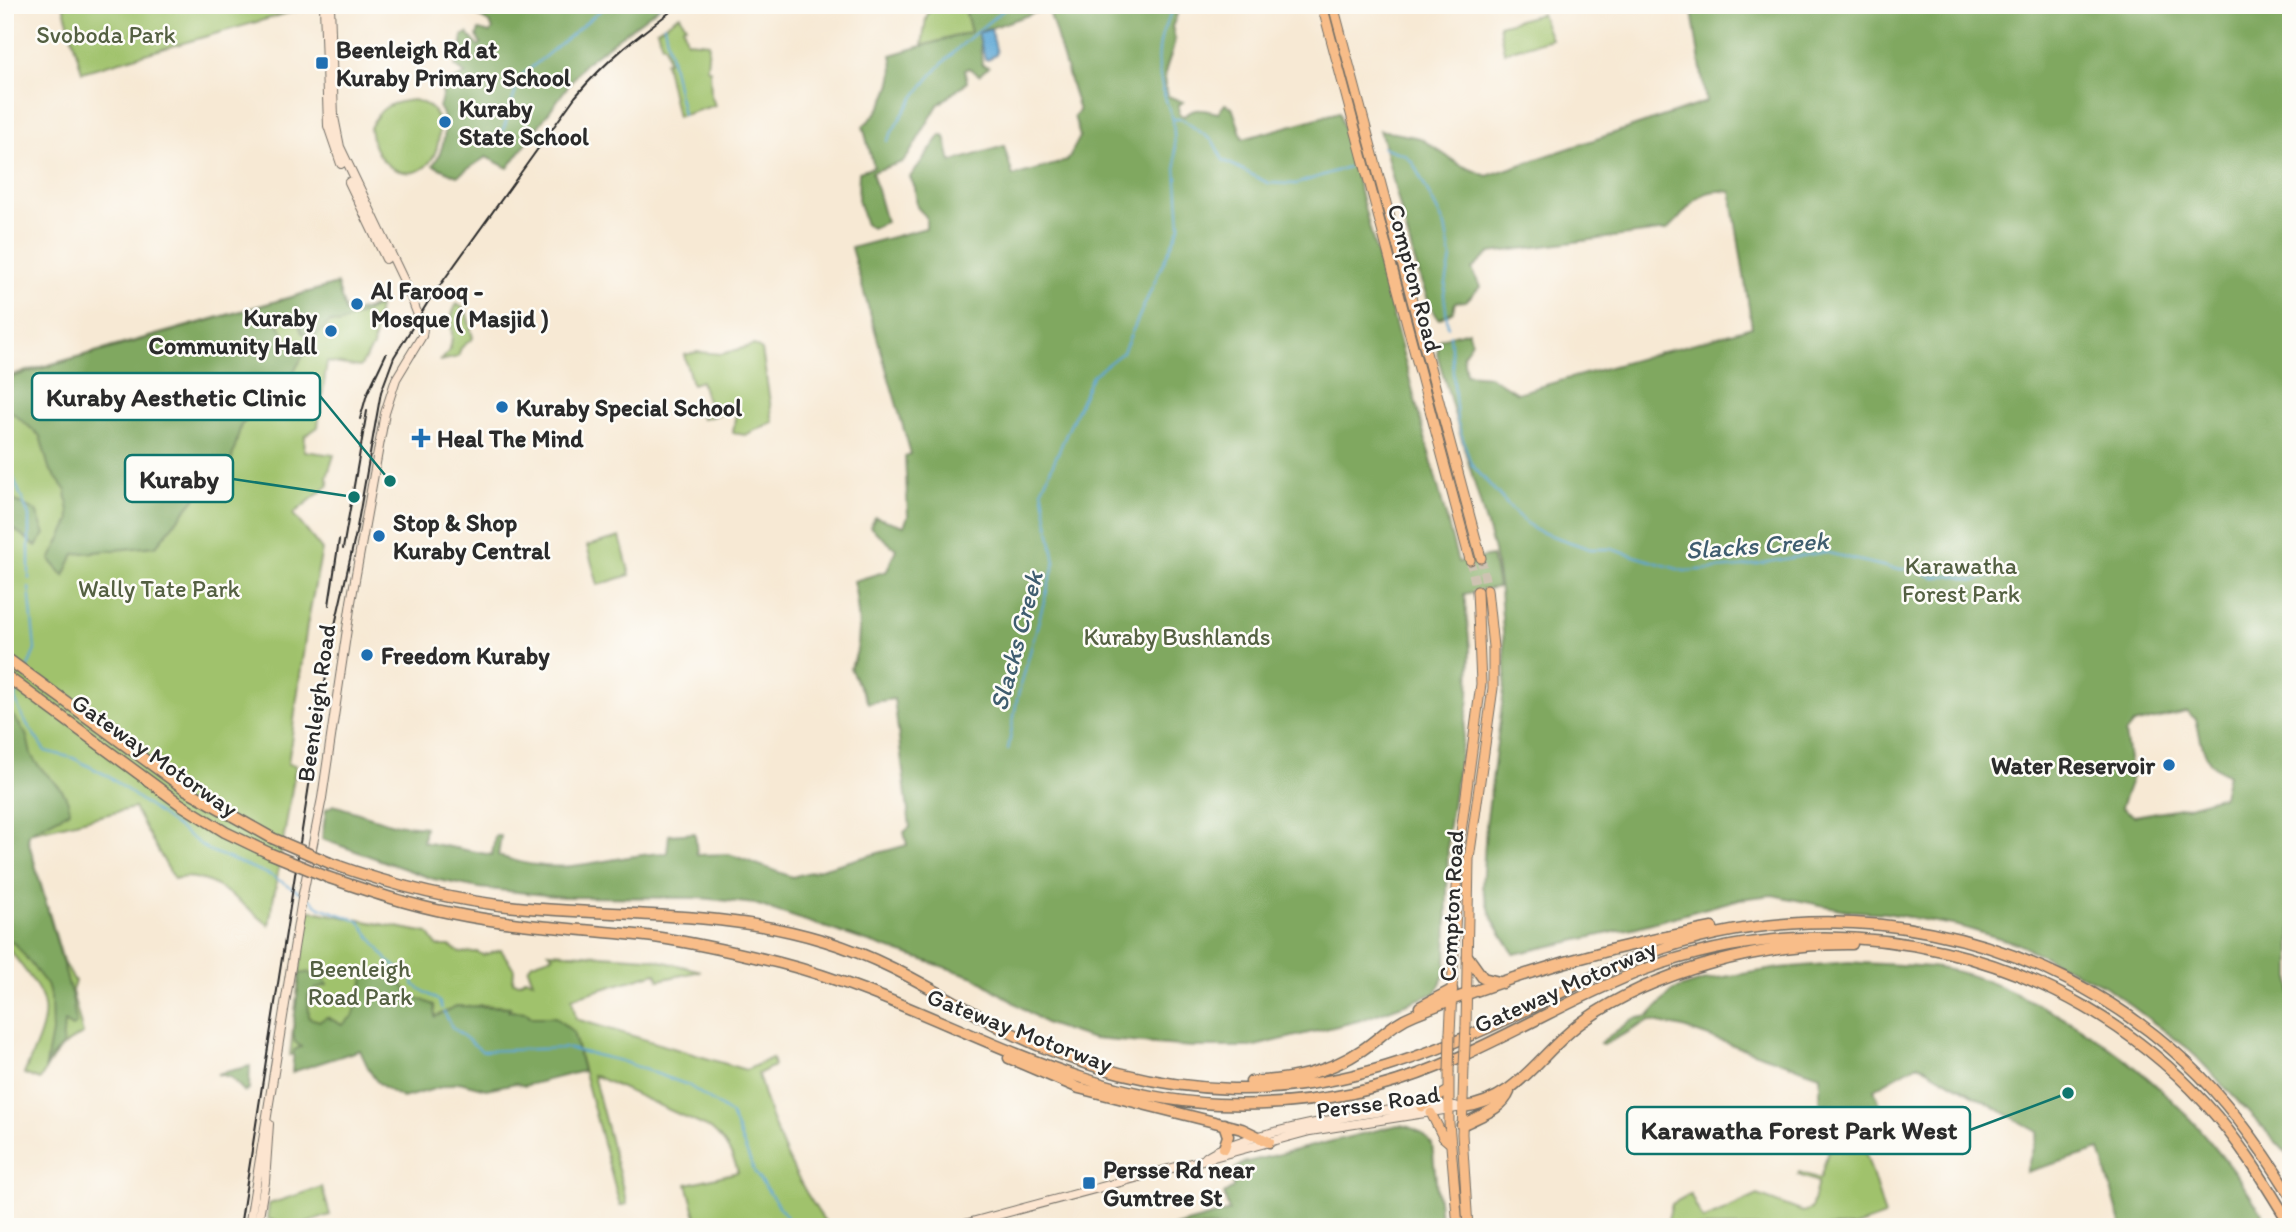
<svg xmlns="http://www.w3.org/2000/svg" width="2296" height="1232" font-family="Itim,sans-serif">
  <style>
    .green { fill: #a0c26c; stroke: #66764c; stroke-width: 2 }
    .forest { fill: #80a860; stroke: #566a46; stroke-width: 2; fill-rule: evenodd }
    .water { fill: #5da7d5; stroke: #446980; stroke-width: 2 }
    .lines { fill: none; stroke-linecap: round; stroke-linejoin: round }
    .stream { stroke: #5da7d5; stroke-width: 2 }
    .primary-tunnel { stroke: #cec3b2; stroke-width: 9; stroke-dasharray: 9 4.5; stroke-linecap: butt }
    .secondary-casing { stroke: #726e66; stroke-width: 10 }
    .primary-casing { stroke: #726e66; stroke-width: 11 }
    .highway-casing { stroke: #726e66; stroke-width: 13 }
    .secondary { stroke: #fce5d0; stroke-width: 8 }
    .primary { stroke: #f8bd89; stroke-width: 9 }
    .highway { stroke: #f8bd89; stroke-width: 10 }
    .rail { stroke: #2b2b2b; stroke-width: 2 }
    .primary-bridge-casing { stroke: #726e66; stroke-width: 11; stroke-linecap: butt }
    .highway-bridge-casing { stroke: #726e66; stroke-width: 13; stroke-linecap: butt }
    .primary-bridge { stroke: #f8bd89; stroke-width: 9 }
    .highway-bridge { stroke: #f8bd89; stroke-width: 10 }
    .poi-dot { fill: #1f6fb2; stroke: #fdfcf7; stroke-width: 2.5 }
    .labels { text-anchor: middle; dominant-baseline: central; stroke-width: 5; stroke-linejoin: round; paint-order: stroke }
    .park-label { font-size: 24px; fill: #546042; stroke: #fdfcf7 }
    .poi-label { font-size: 24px; font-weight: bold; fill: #2b2b2b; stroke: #fdfcf7; text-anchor: start }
    .street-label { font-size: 24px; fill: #2b2b2b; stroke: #fdfcf7 }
    .water-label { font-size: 26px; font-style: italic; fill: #3f5d6f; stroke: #fdfcf7 }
    .leader { fill: none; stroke: #0f766e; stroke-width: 2.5 }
    .callout-dot { fill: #0f766e; stroke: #fdfcf7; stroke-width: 2.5 }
    .callout { fill: #fdfcf7; stroke: #0f766e; stroke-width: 2.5 }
    .callout-label { font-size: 26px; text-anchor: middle; font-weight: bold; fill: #2b2b2b }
  </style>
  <rect width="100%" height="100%" fill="#fdfcf7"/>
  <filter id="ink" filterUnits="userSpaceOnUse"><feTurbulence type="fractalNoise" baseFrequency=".0143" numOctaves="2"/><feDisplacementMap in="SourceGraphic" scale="14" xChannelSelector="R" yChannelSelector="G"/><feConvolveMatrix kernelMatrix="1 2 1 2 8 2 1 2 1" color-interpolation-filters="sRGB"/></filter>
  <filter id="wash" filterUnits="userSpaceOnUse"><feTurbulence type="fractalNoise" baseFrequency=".00686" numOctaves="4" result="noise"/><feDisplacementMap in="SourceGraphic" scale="28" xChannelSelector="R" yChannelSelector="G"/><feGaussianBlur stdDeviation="1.57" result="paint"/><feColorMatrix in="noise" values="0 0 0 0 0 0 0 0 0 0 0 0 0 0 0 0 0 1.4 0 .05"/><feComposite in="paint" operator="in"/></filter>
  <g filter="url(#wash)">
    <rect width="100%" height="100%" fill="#f7e9d4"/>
    <path class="green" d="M63,5h253l-234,67z
      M932,5h32l7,27 -49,14 4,-28z
      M1541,14l10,25 -47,13 -5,-27z
      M680,15l6,11 -3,1 4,14 22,2 -2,25 3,2 1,25 4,10 -38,12 -12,-55 3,-1 -3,-16h-3l-5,-15z
      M414,100c17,5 24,11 25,30 1,58 -63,56 -69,-2 10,-22 21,-26 44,-28z
      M337,284l9,30 33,-8 -6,41 -13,20 -33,-5 -9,65 -13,9 -1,15 30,4 -7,22 2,8 -36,29 29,36 -15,75 -19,139 8,1 -27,160c-27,-20 -59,-56 -95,-46l-40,-71 -105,25 -1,7 36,124 11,17 -3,10 11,43c-23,10 -32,25 -43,46l-16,-6c32,-73 27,-69 -19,-130v-567z
      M457,304l9,6 7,28 -12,10 -3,9 -18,4c23,-19 3,-38 17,-57z
      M754,345l8,5 11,72 -28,13 -12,-2 3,-23 -34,9 -3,-8 10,-3 -8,-27 -9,3 -8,-29 14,-3 24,2z
      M620,537l10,38 -32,10 -11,-39z
      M307,910l121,23 9,13h13l10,7 17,-1 6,3 18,-5 13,19 -1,13 7,1 5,-5 8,3 -5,-12 4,-6 21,-7 -4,-4 100,6 52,13 -42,9 -3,-7 -84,25 4,21 170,51 26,-12 2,8 -16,8c14,55 37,107 71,153h-130l-12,-43 51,-12c-5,-18 -13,-31 -27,-43l-118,-54 34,129 -7,2 -47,-174 -18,-15h-24l-5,-5 -19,-1 3,-4 -30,-2 -136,42 -54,8z
      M1836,1124l23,6 26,86 -31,11h-188l6,-23 18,-10 13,26 55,-25 45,17 8,-3 7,-27 -20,-7 1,-3 21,7z
      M322,1187l8,28c-26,8 -37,17 -63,3l2,-14z"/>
    <path class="forest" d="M479,5h183l-78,59 -76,104 -22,-11 -29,19 -24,-11c11,-14 17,-43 6,-58l4,-13 -3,-6 4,-7h9l13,-7 -11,-8 7,-13v-17l5,-3 11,13 3,-2 -4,-8 2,-6 11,3 3,-4 -3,-6 -12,-7z
      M964,5h217l-9,22c11,23 -17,41 -4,69l15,6 -4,3v9l5,2c11,-10 20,-6 34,-3l7,-9 7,3 11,32 96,-27 119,450 34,-6 6,31 -34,7 6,54 -1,51 -21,132 -2,140 -10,22 -78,28 -107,26h-59l-99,-8 -46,-15 -73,-47 -219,-73 -54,-6 -138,-1 -84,-9 -46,-9 -111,-40 4,-30 8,-4 59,19 32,3 -2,15 69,13 3,-19h6l-3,20c13,3 25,8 38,9 43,7 88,-12 131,-12l2,-18 26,-2 2,22 32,-1 63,23 115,-32 -3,-13 6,-5 -16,-128 -26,4 -18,-35c15,-23 7,-61 4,-87l33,-10 9,-22 -26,-22 5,-10 29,9 4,-10 -3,-60 6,-2 -60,-206 75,-20v-11l-9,-10 -2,-19 -5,-11 31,-42 4,2 6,25 53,-16 9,30 54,-15 13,-24 -6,-21 5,-5 -30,-100h-9l-61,21 3,33 7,2 -10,8 -10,-7 -4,2 2,12 -29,23 -30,51 -5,6 -31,10 14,50 -14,6 -6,-3 -8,-25 1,-28 15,-5 -11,-41c20,-16 35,-45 28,-71l80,-23z
      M1691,5h600v1153l-101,-108 -85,-64 -89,-43 -58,-17 -72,-13 -36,-2 -78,-16 -32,4 -103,28 -123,27 -21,-34 -11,-33 4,-61 20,-152 -6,-84 -6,-39 -57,-197 3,-15 28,-8 4,11 -9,13 3,19 23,2 28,17 235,-66 -21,-135c-37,-6 -39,17 -64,38l-177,23 -18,16 8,18 -14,14 -11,1 -2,9 -14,8c-20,-20 -48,-153 -59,-189l40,8 40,27 27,11 219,-74zM2186,712l10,7c6,23 6,46 32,55l-5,22 -37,11 -52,9 -13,-9 11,-30 -7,-43 8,-10z
      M337,284l9,30 33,-8 -40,18 -9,-2 -13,13 -15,-2 -6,-16 -18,5 10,23 19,4 -27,47 -10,4 -29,25 -10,37 -19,16 -56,68 -82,8 -10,22 -14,-16 20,-40 -4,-29 -17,-23 -9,-32 -35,-30v-27z
      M5,496l31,15 9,23 -9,12 -31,-24z
      M5,704c6,11 13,18 19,27 6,8 4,19 9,27 12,20 34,27 37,53l-41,22 -1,7 44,157 4,27 -4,3 -8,-5 -2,25 -11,10 -6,13 7,-38 -1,-34 -4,-13 -30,-39 -12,-9z
      M1849,962c31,3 64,2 96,7 33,6 64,21 94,36 100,50 174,126 231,222h-148l-22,-77 -74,22 12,-40 -120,-68 -44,25 10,26 -30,-1 -34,-12v-27l-137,-47 -34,-7 -46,24 -3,-2 33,-24 16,-3 24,-26 32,-10 75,-12z
      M379,970l10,9 9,-1 12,17 24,10 1,12 21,-11 54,1 -2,4 18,1 5,5h24l18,15 10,39 -59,15 -8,-3 -30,6 -27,-7 -56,16c-30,-15 -30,-19 -43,-48l-68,22 2,-22 7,-3 -6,-5 -2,-12 7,-56 9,-2 4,6h11l3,7 -10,3 -9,8 1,22 11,3 7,-4 15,8 11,-9 13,-43z
      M250,1066l-1,23 -4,3 -15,-15 -13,-3z
      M1398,1125c15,1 25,7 34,19l9,83h-269l57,-16 -5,-17 9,-6 1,-18 9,-7z"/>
    <path class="water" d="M991,29l6,24 -9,7 -3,-1 -7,-26z"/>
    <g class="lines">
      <path class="stream" d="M659,5v2
        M1177,5c-27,37 -21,73 -4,114h9l31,22 10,19 45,23 28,1 52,-17
        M664,25l19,90
        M887,141c36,-66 65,-89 122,-136
        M490,143l14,-15 16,-51 87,-72
        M1383,147l22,8 8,8 32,63 6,32 -7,36 4,33
        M1450,335l7,86 14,43 45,50 19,16 55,19h21l73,22 57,-4 83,-15 71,17h19l19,8 23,-1 18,5 21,-6
        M5,457l24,59v63
        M27,669l8,-19 -6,-63
        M18,690l-3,9 8,19 22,33 28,7 35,18 100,74 62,25 31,18
        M1008,750l9,-51 38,-137 -13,-73 50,-113 31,-24 57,-126 -7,-107
        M306,896l14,11 39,14 29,40 14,10 8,1 4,13 25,16 3,7
        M444,1012l8,15 30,24 84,-3 55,13 67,24 43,29 24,59 39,54"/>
    </g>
  </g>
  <g filter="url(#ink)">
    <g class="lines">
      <path class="primary-tunnel" d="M1481,558l6,31
        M1470,560l7,31"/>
      <g class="secondary-casing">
        <path id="secondary" d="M324,5l4,121 13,38
          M349,182l37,77
          M1206,1157c34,-25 204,-55 249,-51
          M249,1227l53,-328 20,-101 29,-196 34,-189 11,-34 26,-43 1,-8 -16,-41 -67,-140 -6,-30 -4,-112
          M257,1227l8,-45 4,-58
          M953,1227l357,-96 153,-24"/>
      </g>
      <g class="primary-casing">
        <path id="primary" d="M1322,5l148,555
          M1333,5l148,553
          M1466,1027l3,-168 24,-171v-41l-6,-58
          M1450,1033l9,-186 22,-163 -4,-93
          M1464,1066l-2,68 6,93
          M1449,1073v50l9,104
          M1422,1107l26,-16
          M1431,1113l12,24 7,6"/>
      </g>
      <g class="highway-casing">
        <path id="highway" d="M5,657l180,132 87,49
          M5,675l175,129 45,28 44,21
          M330,863c61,22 123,38 187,44 103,10 209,3 308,34 67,20 121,58 182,90 71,35 147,56 226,58 108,2 202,-35 297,-81 38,-19 76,-39 117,-54 184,-67 395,-26 539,108 42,39 75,85 105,134
          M327,877c41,14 82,28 124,36 66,14 136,16 203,24 42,6 85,16 126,26 150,38 281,135 438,141 75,3 152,-9 221,-38 70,-29 134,-69 204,-96 196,-73 420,-21 562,133 34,37 60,80 86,123
          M1468,957l15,21 20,5
          M1420,1007l32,-17
          M1009,1058l70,30 163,41 27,13
          M1251,1082c40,-2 77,-9 111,-32 18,-12 32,-28 53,-36 94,-38 197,-68 297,-86
          M1463,1107c55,-6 78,-56 119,-85 73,-52 182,-79 270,-78
          M1462,1125c16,-9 40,-15 47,-33
          M1224,1148l4,-12 -4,-12"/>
      </g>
      <use href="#secondary" class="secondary"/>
      <use href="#primary" class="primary"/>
      <use href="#highway" class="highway"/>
      <path class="rail" d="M360,419l7,-25 19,-40
        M343,549l24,-138
        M329,605l10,-65
        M240,1227l92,-589 24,-105 25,-141 13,-35 34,-55 147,-205c31,-37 66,-64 105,-92"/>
      <g class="primary-bridge-casing">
        <path id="primary-bridge" d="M1464,1066l2,-39
          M1449,1073l1,-40"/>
      </g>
      <g class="highway-bridge-casing">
        <path id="highway-bridge" d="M272,838l58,25
          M269,853l58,24"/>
      </g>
      <use href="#primary-bridge" class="primary-bridge"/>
      <use href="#highway-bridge" class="highway-bridge"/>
    </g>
  </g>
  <g class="poi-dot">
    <rect x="315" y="56" width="14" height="14" rx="3.5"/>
    <circle cx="445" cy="122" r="7"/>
    <circle cx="357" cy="304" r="7"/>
    <circle cx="331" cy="331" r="7"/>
    <circle cx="502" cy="407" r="7"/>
    <path d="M417.5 427.5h7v7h7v7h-7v7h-7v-7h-7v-7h7z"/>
    <circle cx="379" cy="536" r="7"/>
    <circle cx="367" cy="655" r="7"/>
    <circle cx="2169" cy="765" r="7"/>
    <rect x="1082" y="1176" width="14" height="14" rx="3.5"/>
  </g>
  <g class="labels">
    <g class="park-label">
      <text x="106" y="34">Svoboda Park</text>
      <text x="1961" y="565">Karawatha<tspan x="1961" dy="28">Forest Park</tspan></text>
      <text x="159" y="588">Wally Tate Park</text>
      <text x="1177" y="636">Kuraby Bushlands</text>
      <text x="360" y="968">Beenleigh<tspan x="360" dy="28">Road Park</tspan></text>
    </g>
    <g class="poi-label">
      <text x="336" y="49">Beenleigh Rd at<tspan x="336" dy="28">Kuraby Primary School</tspan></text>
      <text x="459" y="108">Kuraby<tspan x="459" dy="28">State School</tspan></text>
      <text x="371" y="290">Al Farooq -<tspan x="371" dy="28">Mosque ( Masjid )</tspan></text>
      <text x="317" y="317" text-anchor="end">Kuraby<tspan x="317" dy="28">Community Hall</tspan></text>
      <text x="516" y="407">Kuraby Special School</text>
      <text x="437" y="438">Heal The Mind</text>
      <text x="393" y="522">Stop &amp; Shop<tspan x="393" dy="28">Kuraby Central</tspan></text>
      <text x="381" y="655">Freedom Kuraby</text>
      <text x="2155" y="765" text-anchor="end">Water Reservoir</text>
      <text x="1103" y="1169">Persse Rd near<tspan x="1103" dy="28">Gumtree St</tspan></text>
    </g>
    <g class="street-label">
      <text transform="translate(1415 278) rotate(75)">Compton Road</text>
      <text transform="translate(316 703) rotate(-82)">Beenleigh Road</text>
      <text transform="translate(155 755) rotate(35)">Gateway Motorway</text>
      <text transform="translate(1451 906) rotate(-87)">Compton Road</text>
      <text transform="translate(1565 986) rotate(-24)">Gateway Motorway</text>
      <text transform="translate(1020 1030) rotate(21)">Gateway Motorway</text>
      <text transform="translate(1378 1102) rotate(-8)">Persse Road</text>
    </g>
    <g class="water-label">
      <text transform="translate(1757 545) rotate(-4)">Slacks Creek</text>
      <text transform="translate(1016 641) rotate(-75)">Slacks Creek</text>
    </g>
  </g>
  <path class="leader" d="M390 481L320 396M354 497L233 479M2068 1093L1970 1130"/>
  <g class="callout-dot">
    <circle cx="390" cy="481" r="7"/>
    <circle cx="354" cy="497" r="7"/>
    <circle cx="2068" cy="1093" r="7"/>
  </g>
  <g class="callout">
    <rect x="32" y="373" width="288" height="47" rx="7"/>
    <rect x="125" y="455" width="108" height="47" rx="7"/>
    <rect x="1627" y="1107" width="343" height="47" rx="7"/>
  </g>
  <g class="callout-label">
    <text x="176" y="406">Kuraby Aesthetic Clinic</text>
    <text x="179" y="488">Kuraby</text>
    <text x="1799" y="1139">Karawatha Forest Park West</text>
  </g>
  <rect width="2296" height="1232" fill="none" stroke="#fdfcf7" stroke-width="28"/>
</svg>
